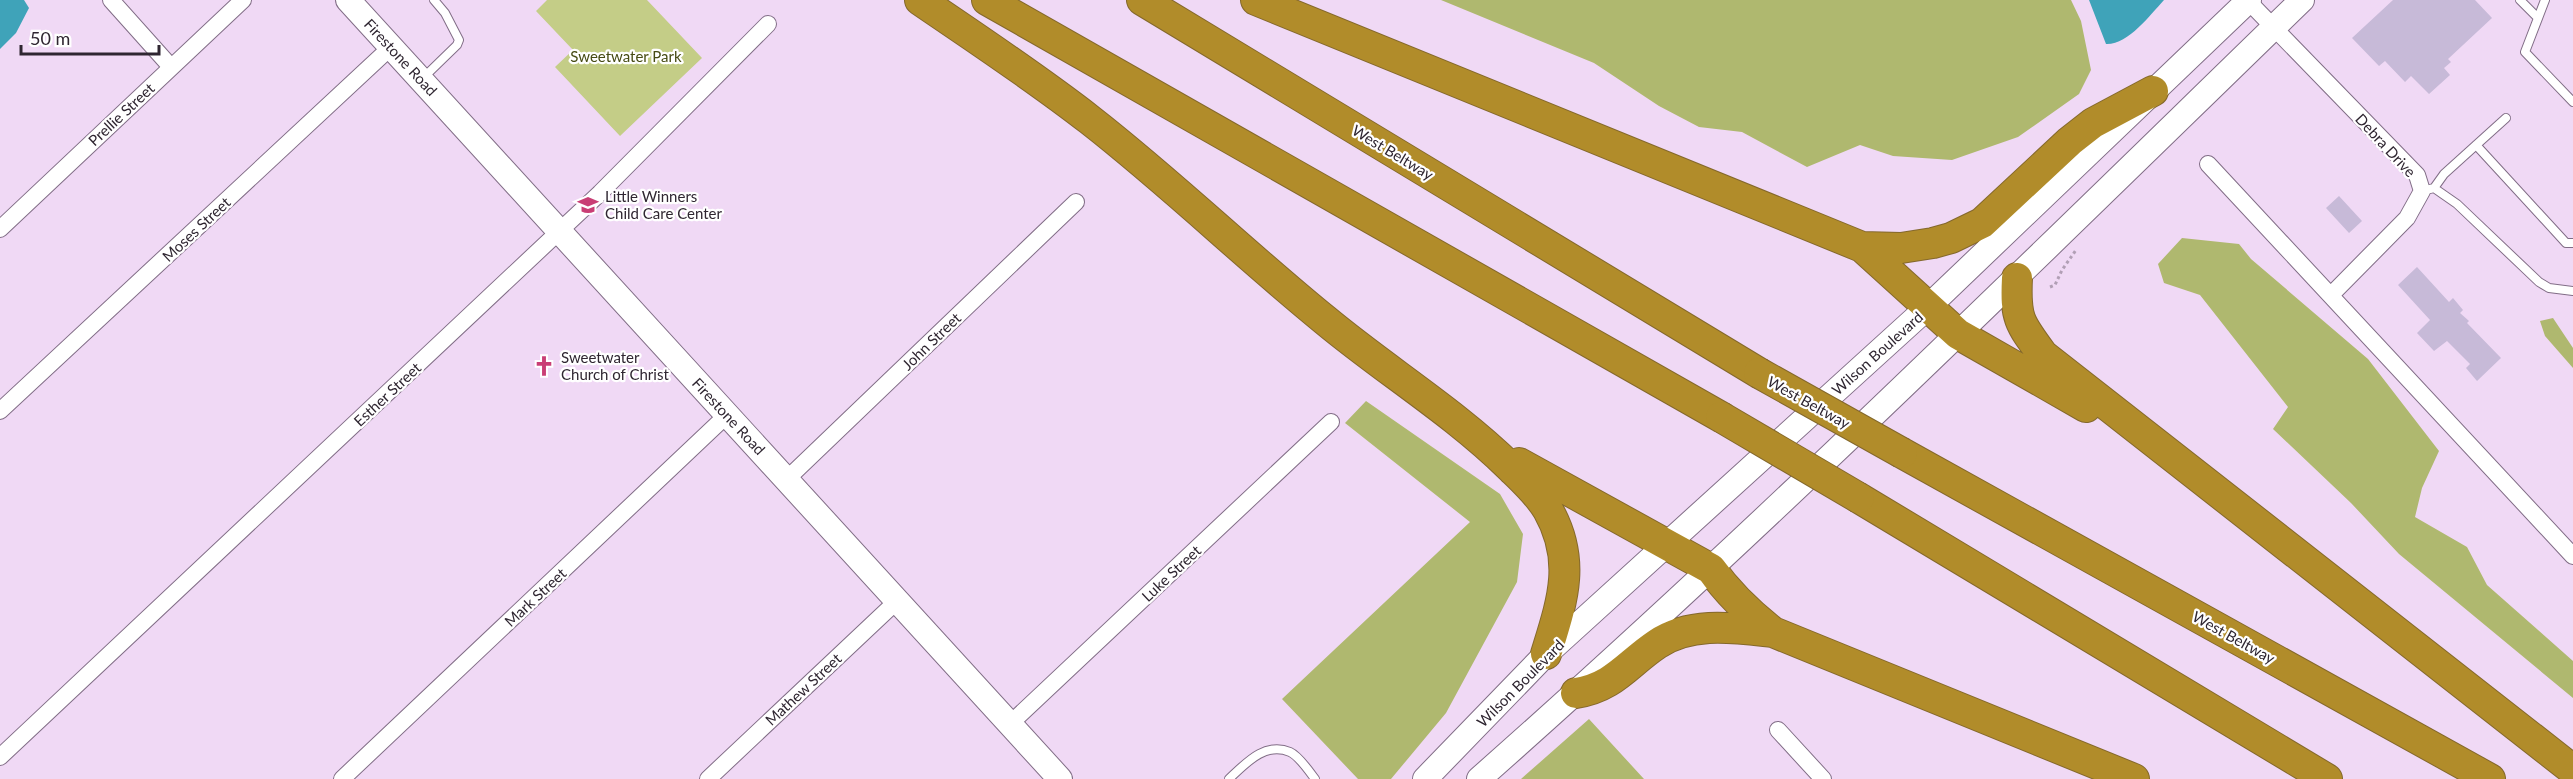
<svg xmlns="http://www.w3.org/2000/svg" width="2573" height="779" font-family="Lato,sans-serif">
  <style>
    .green { fill: #c4cd87 }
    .forest { fill: #afb86f }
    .water { fill: #3fa3b9 }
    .building { fill: #c7bad8 }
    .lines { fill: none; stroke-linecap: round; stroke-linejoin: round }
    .lane-casing { stroke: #816d86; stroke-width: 10 }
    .street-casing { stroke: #816d86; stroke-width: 18 }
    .secondary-casing { stroke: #816d86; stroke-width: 26 }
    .highway-casing { stroke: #84682c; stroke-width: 32 }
    .path { stroke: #b19fb5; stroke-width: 3; stroke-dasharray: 3 3; stroke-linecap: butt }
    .lane { stroke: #fff; stroke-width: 8 }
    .street { stroke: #fff; stroke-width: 16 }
    .secondary { stroke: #fff; stroke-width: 24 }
    .highway { stroke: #b18c2a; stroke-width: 30 }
    .highway-bridge-casing { stroke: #84682c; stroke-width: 32; stroke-linecap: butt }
    .highway-bridge { stroke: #b18c2a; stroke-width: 30 }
    .labels { text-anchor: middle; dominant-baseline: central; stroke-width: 4.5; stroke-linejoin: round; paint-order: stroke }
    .park-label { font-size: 15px; fill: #464b14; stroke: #fff }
    .street-label { font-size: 15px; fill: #2f2631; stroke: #fff }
    .poi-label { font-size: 15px; fill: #2f2631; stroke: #fff; text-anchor: start }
  </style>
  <rect width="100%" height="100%" fill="#f0d9f5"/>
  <path class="green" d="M547,0h100l55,58 -82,78 -65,-69 18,-17 -37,-39z"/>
  <path class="forest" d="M1441,0h630l10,21 10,49 -12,24 -61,43 -66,23 -59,-4 -33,-11 -53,22 -65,-35 -43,-5 -40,-21 -65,-43z
    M2182,238l57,6 12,15 117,100 71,92 -17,37 -7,29 52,30 20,38 86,76v37l-174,-144 -48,-51 -78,-74 15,-22 -88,-112 -36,-12 -6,-19z
    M2553,318l20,30v20l-28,-32 -5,-15z
    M1366,401l134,93 23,40 -6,48 -71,131 -55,66h-33l-76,-80 188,-177 -125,-99z
    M1589,719l55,60h-123z"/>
  <path class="water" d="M0,0h24l5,8 -13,25 -16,16z
    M2089,0h75c-14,15 -36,45 -58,44z"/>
  <path class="building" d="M2393,0h82l17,18 -44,41 3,3 -7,6 6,7 -21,19 -18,-18 -6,6 -20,-21 -6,5 -27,-28z
    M2339,196l23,25 -13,12 -23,-25z
    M2417,267l32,35 4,-4 10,12 -3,3 9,8 -2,2 34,35 -24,23 -11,-13 4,-4 -23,-23 -13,10 -17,-18 13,-13 -32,-35z"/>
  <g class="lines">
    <g class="lane-casing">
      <path id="lane" d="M2520,0l18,18
        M2545,0l-20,52 48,50
        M422,79l35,-34 2,-5 -14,-27 -11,-13
        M2476,145l90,98h7
        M2434,188l10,-14 62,-56
        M2422,191l12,-3 23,16 82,78 10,6 24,3
        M1229,779c16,-15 36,-38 61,-27 9,4 19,19 25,27"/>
    </g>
    <g class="street-casing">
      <path id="street" d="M111,0l60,67
        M2248,1l169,174 5,16 -15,27 -76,77
        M2208,164l365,392
        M0,229l243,-229
        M0,411l391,-364
        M787,479l289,-277
        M1010,724l321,-302
        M1778,730l45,49
        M0,757l600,-564 168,-169
        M342,779l386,-365
        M708,779l190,-179"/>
    </g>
    <g class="secondary-casing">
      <path id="secondary" d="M348,0l712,779
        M1425,779l121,-125 382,-347 321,-307
        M1479,779c283,-250 552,-516 823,-779"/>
    </g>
    <g class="highway-casing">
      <path id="highway" d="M920,0c57,39 115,77 170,120 81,63 155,135 235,200 60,50 129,92 185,147 13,13 29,27 38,43 29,51 14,92 -2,144
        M987,0l734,417
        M1142,0l617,373
        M1256,0l606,247 39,1 32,-5 18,-5 31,-15 88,-82 23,-18 60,-32
        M1862,247l96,87 128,73
        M2017,278c-2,40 2,45 26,77l530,415
        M1902,453l588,326
        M1519,463l192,106c17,24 39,45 62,63l361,147
        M1859,498l468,281
        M1576,693c38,-6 51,-29 81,-49 34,-23 78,-16 116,-12"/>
    </g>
    <path class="path" d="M2050,287l5,-2 7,-15 14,-20"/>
    <use href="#lane" class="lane"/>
    <use href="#street" class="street"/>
    <use href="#secondary" class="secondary"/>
    <use href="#highway" class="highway"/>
    <g class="highway-bridge-casing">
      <path id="highway-bridge" d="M1759,373l143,80
        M1721,417l138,81"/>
    </g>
    <use href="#highway-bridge" class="highway-bridge"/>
  </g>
  <defs>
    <g id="school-bare" transform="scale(1.62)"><path d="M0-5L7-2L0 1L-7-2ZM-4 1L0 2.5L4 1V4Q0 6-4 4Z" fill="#c93e75" stroke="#fff" stroke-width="2.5" paint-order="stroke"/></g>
    <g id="church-bare" transform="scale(1.62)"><path d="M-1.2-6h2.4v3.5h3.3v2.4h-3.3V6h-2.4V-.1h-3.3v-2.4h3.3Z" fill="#c93e75" stroke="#fff" stroke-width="2.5" paint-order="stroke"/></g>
  </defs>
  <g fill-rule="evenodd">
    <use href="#school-bare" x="588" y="205"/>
    <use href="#church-bare" x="544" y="366"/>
  </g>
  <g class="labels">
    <g class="park-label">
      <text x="626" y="56">Sweetwater Park</text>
    </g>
    <g class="street-label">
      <text transform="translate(401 57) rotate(47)">Firestone Road</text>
      <text transform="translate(121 114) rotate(-43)">Prellie Street</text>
      <text transform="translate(2386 145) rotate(47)">Debra Drive</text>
      <text transform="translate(1393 152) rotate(31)">West Beltway</text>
      <text transform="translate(196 229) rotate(-43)">Moses Street</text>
      <text transform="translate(931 341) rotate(-44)">John Street</text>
      <text transform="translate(1877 353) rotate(-42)">Wilson Boulevard</text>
      <text transform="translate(387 394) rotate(-43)">Esther Street</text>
      <text transform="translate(1809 402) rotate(29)">West Beltway</text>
      <text transform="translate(729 416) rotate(47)">Firestone Road</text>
      <text transform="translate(1171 573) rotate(-43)">Luke Street</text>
      <text transform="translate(535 597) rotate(-43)">Mark Street</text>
      <text transform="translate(2234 637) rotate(29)">West Beltway</text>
      <text transform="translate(1520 683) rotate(-45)">Wilson Boulevard</text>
      <text transform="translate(803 689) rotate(-43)">Mathew Street</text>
    </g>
    <g class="poi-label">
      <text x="605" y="196">Little Winners<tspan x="605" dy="17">Child Care Center</tspan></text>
      <text x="561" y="357">Sweetwater<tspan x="561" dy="17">Church of Christ</tspan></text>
    </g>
  </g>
  <path d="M21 45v9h138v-9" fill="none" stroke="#2f2631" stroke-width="3"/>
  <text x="30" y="45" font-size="18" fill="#2f2631" stroke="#ffffff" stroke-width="4.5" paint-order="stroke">50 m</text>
</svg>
